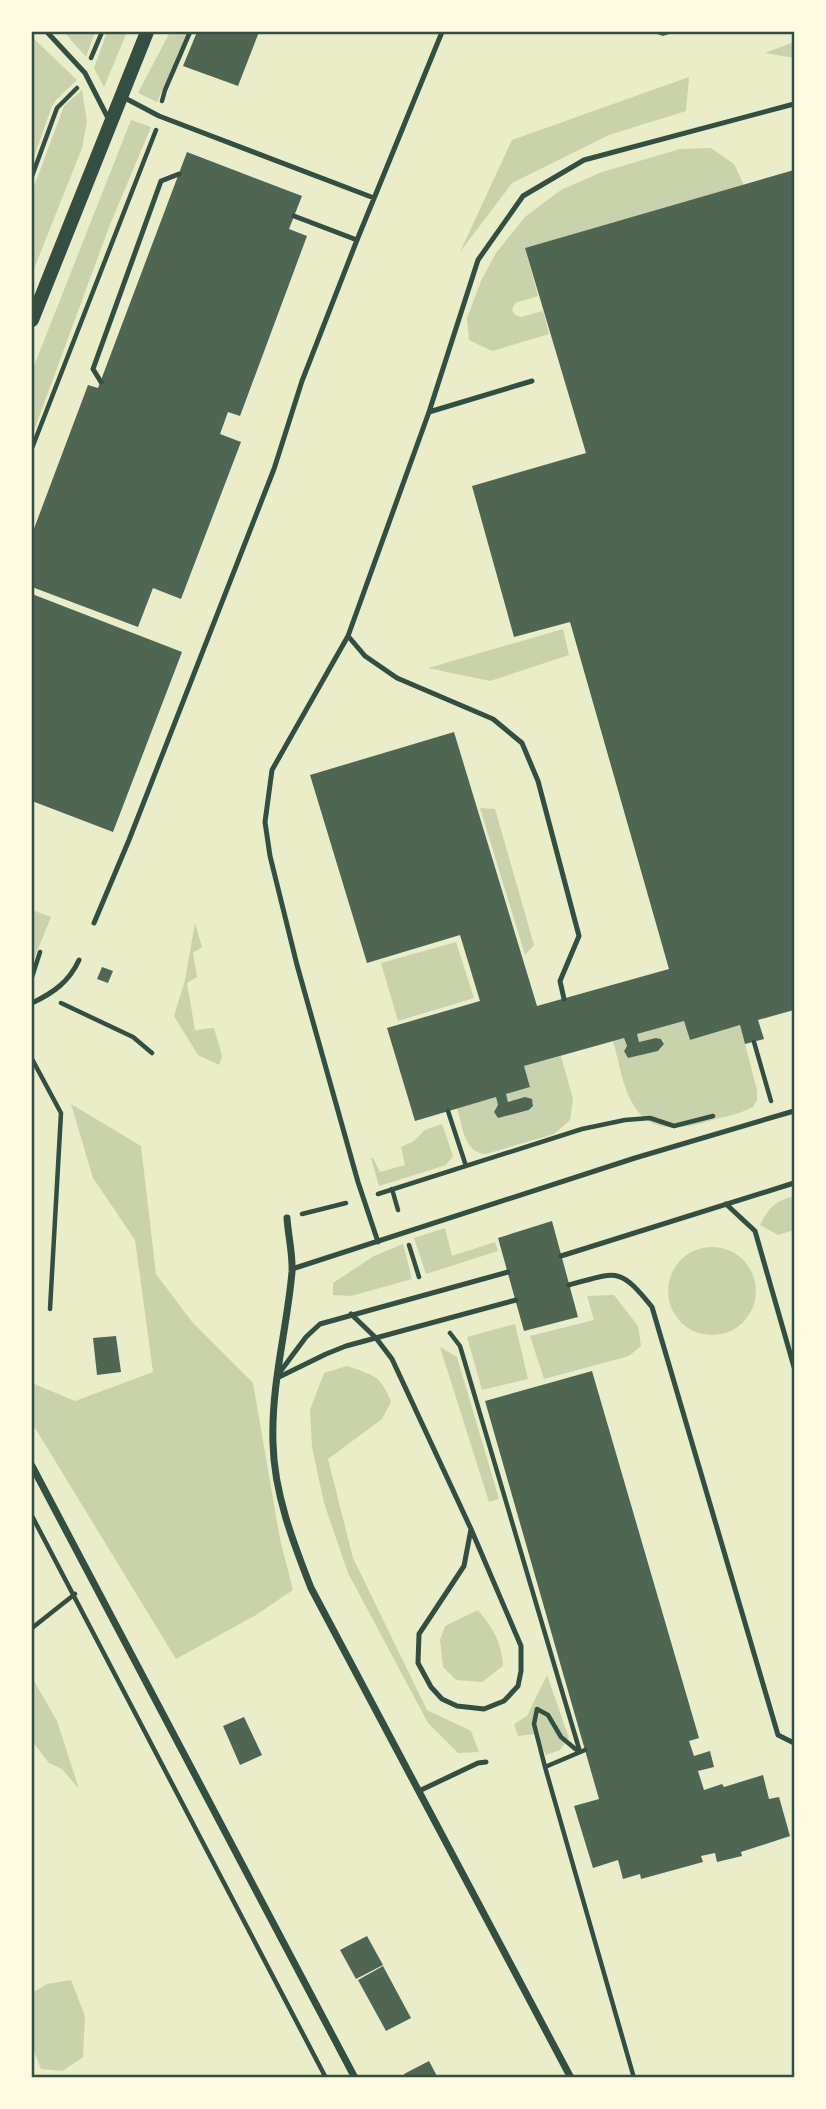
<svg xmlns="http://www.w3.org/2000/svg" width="826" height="2109" font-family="'Titillium Web',sans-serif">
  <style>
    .green { fill: #cad2ad }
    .building { fill: #4f6655 }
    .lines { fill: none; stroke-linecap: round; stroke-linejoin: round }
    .path { stroke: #344e41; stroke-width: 4.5 }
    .service { stroke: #344e41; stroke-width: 5 }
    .minor { stroke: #344e41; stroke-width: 7 }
    .secondary { stroke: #344e41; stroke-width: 14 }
    .neatline { fill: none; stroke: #344e41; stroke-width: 2.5 }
  </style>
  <rect width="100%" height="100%" fill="#e9edc9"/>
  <path class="green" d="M64,32h31l-9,25z
    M107,32h20l-23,55 -10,-19z
    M170,32h18l-31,70 -19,-9z
    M32,37l45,43 -21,20 -4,6 -20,57z
    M794,42v16l-29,-5z
    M689,77l-3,34 -77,24 -97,48 -52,69 52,-112z
    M82,90l5,32 -5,26 -50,126v-82l32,-86z
    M131,120l20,7 -42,100 -77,209v-65z
    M711,148l23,16 10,21 -219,63 13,48 -23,7 -3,7 3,5 6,2 22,-6 6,23 -57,17 -23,-11 -2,-22 14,-37 15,-28 29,-36 36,-27 41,-18 78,-23z
    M563,629l6,26 -79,26 -62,-13z
    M480,808l15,1 39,136 -9,10z
    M32,910l19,7 -19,47z
    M195,923l7,24 -9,6 4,24 -10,6 8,47 19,-2 8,28 -3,9 -21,-10 -24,-39 11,-36z
    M456,942l18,56 -76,23 -17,-58z
    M684,1021l6,19 50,-15 17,65v10l-4,7c-12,6 -24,9 -37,12 -29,9 -65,18 -83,-15 -11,-18 -14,-43 -20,-63l11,-3 3,8 -3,4 4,8 30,-7 6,-7 -1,-4 -6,-2 -18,4 -2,-8z
    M561,1056l12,43 -3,21 -16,14 -68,20c-22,-1 -23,-27 -29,-46l39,-11 2,8 -4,7 4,6 32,-8 3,-4 -1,-7 -24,3 -2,-8 24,-7 -6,-21z
    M71,1104l70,42 15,128 37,49 60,60 27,156 13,51 -37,25 -80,44 -144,-236v-40l43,18 78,-29 -18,-132 -42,-62z
    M442,1124l11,32 -7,9 -67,21 -8,-28h2l7,14 25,-7 -4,-18 13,-6 11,-11z
    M794,1196v34l-16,5 -18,-10c9,-18 16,-24 34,-29z
    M445,1228l7,28 43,-14 3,9 -72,23 -12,-36z
    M403,1244l9,35 -61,17 -18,-1v-12l41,-27z
    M668 1291a44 44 0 1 1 88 0a44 44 0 1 1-88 0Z
    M614,1295l24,31 3,20 -12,10 -85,23 -14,-43 64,-16 -7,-24z
    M515,1324l13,55 -46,11 -15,-53z
    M440,1347l17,10 42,142 -10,3z
    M347,1366c26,9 34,9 44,36l-9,17 -54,40 25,99 74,152 44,21 8,21 -21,1 -30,-30 -80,-150 -24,-70 -12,-56 -2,-37 14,-37z
    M478,1610c15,18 24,33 25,56l-21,16 -26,-2 -13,-13 -3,-27 5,-14z
    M547,1675l22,63 -9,12 -14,5 -11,-21 -17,2 -4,-12 13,-8z
    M33,1679l24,42 22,68 -17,-20 -13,-6 -17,-22z
    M71,1980l14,36 -2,41 -20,14 -22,-2 -9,-22v-54l15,-9z"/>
  <path class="building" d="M197,32h62l-21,54 -55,-20z
    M651,32h25l-13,4z
    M187,152l115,44 -13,33 18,7 -67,180 -12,-4 -8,22 21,8 -60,157 -28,-11 -15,39 -106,-40v-53l56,-149 10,3z
    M794,170v840l-36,10 6,19 -19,5 -5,-19 -50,15 -6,-19 -47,13 2,8 17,-4 5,1 3,5 -6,7 -30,7 -4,-7 3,-5 -3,-8 -100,28 6,21 -24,7 2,8 17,-5 7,2 1,7 -4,4 -31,8 -4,-6 4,-7 -2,-8 -81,24 -28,-93 93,-27 -20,-66 -93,28 -57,-188 144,-43 83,274 132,-37 -99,-347 -56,15 -42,-151 114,-33 -61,-205z
    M32,594l150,58 -69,180 -81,-31z
    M102,967l11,4 -5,12 -11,-4z
    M552,1221l26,96 -54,14 -26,-93z
    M116,1336l5,36 -24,3 -4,-37z
    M592,1371l107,367 -10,3 5,15 16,-5 4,16 -16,4 6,19 18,-6 2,3 39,-12 6,24 10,-2 11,39 -49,16 1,4 -25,6 -2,-9 -14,3 2,6 -62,17 -1,-5 -17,5 -5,-19 -25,8 -19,-62 25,-7 -114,-398z
    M244,1717l18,38 -22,10 -17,-39z
    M367,1936l16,29 -27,14 -16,-29z
    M383,1966l28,52 -25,13 -28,-51z
    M429,2061l9,17h-33l-1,-4z"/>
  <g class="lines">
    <path class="path" d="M91,58l11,-26
      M162,101l3,-11 25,-58
      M32,176l25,-68 20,-20
      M32,448l124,-318
      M32,977l8,-25
      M61,1003l72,34 19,16
      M754,1042l17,59
      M32,1059l29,54 -11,196
      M448,1111l18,55
      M392,1189l6,21
      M378,1194l204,-65 43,-9 25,-2 24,8 39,-10
      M302,1214l44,-11
      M409,1245l10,32
      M450,1333l10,13 120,406
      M32,1516l294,562
      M32,1628l43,-34
      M585,1750l-40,17 89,311
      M545,1767l-11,-43 3,-15 11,6 13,22 18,15"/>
    <path class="service" d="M47,32l38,41 24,47
      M123,97l36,19 215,82
      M294,216l63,24
      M101,382l-8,-13 68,-188 18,-7
      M429,412l103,-31
      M348,636l-76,134 -7,52 5,34 27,109 61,217 20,60
      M94,923l35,-83 145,-371 28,-88 55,-141 85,-208
      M564,999l-4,-18 19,-45 -41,-155 -16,-38 -29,-24 -96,-41 -32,-22 -17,-20 81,-224 49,-152 45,-64 61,-36 210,-56
      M32,1003c21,-10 37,-21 47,-43
      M726,1204l29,27 39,136
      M561,1256l233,-73
      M292,1269l343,-111 159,-47
      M569,1285c48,-13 50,-19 83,22l126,428 16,8
      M351,1314l25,24 16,21 79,170 50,117v25l-3,15 -14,15 -20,8 -27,-3 -15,-7 -11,-12 -13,-24 1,-29 45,-68 7,-37
      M277,1376l29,-39 14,-13 188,-52
      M277,1378l49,-24 20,-8 170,-46
      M419,1791l59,-28 8,-1"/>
    <path class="minor" d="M287,1218c1,17 6,36 5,54 -5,57 -21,112 -19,171 1,50 20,99 38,145l260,490
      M32,1466l323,612"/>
    <path class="secondary" d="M32,320l115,-288"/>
  </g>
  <rect width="826" height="2109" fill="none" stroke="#fefae0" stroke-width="66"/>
  <rect x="33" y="33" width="760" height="2043" class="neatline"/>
</svg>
